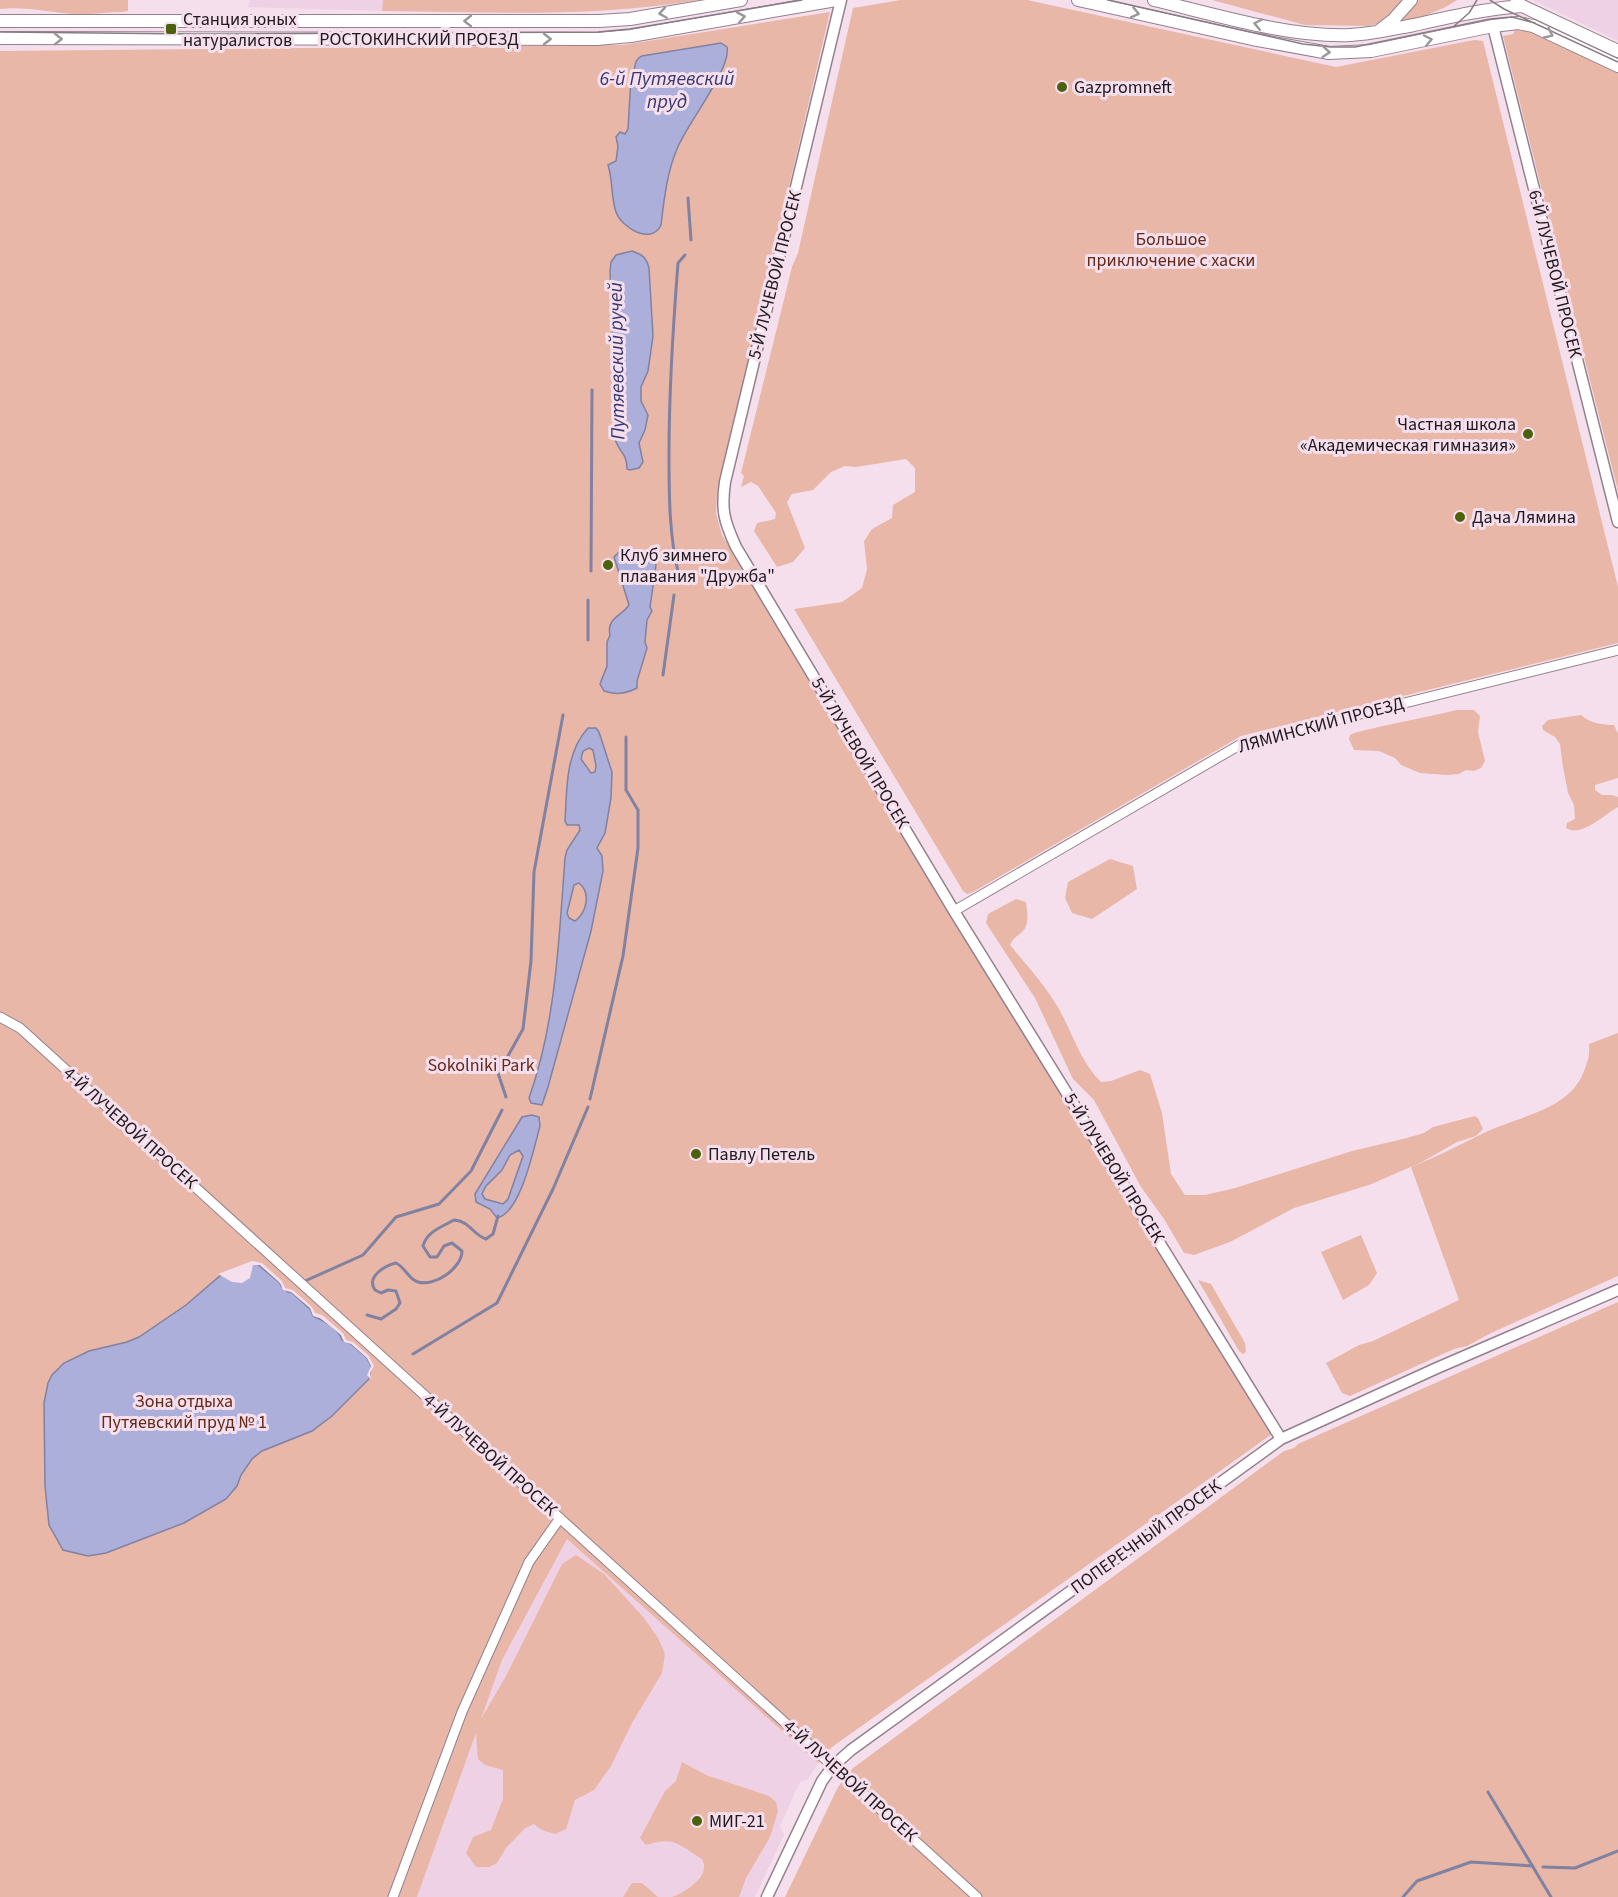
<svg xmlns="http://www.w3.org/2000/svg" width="1618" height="1897" font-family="'Source Sans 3',sans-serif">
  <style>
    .built { fill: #eed1e4 }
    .green { fill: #e8b7a8 }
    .water { fill: #abafda; stroke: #8182a1; stroke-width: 1.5; fill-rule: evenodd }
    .pier { fill: #f5dfed }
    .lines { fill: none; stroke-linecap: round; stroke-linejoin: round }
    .stream { stroke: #8182a1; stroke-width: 3 }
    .minor-casing { stroke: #94808d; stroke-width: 11 }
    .tertiary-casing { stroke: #94808d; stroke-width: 13 }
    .secondary-casing { stroke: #94808d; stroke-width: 14 }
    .minor { stroke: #fff; stroke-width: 9 }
    .tertiary { stroke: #fff; stroke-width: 10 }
    .secondary { stroke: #fff; stroke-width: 12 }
    .tram { stroke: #897b84; stroke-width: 1.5 }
    .oneway { stroke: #9a9799 }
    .poi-dot { fill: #4b610b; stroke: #f5dfed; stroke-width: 2 }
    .labels { text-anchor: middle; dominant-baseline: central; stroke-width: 6; stroke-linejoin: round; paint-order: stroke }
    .poi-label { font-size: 18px; fill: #1f181d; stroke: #f5dfed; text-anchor: start }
    .street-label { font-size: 18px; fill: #1f181d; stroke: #f5dfed }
    .park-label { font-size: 18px; fill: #662a19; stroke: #f5dfed }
    .water-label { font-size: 20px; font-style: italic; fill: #38386e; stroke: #f5dfed }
  </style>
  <rect width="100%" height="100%" fill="#f5dfed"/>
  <path class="built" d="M250,0h133l-1,11 -134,-4z
    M1533,0h85v41z
    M567,1539l251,224 -10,16 -8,3 -20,44 4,9 -29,62h-338l85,-237z"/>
  <path class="green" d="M0,0h128v11l-5,1c-15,0 -32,3 -47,2 -26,-1 -50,-8 -76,-5z
    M383,0h315c-103,18 -211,12 -316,11z
    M901,0h126l309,67 138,-27 9,1 135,546v56l-377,93 -268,156 -6,2 -4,-3 -169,-282 48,-7 20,-14 5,-19 -3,-28 8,-12 20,-11 1,-13 22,-13v-24l-9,-9 -50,8 -11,-1 -14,6 -18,18 -21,4 -5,8 18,46 -12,14 -16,5 -23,-36 3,-8 18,-4 1,-6 -18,-27 -7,-4 -10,5 3,-11 -3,-3 51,-206 6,-14 55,-245z
    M1212,0h192l-20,22 -15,4 -64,-1z
    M1419,0h38c-16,11 -39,19 -58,21z
    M830,12l-113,481 -1,20 6,22 550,899 -440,313 -14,16 -251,-224 -65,121 -21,59 24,-41 57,-114 14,-9 28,19 40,44 14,20 7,16 -3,19 -30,50 -21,43 -17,24 -19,10 -9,29 -11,5 -13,-4 -8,-6 -9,4 -19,20 -9,15 -8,4h-13l-10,-14 7,-16 18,-7 12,-31v-29l-18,-5 -7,-6 -2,-26 -59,164h-417v-1846l623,-6z
    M1515,30l18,1 85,42v418l-115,-455 10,-2z
    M1457,710h17l6,6 -2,16 7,29 -4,7 -7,3 -8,-1 -7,4 -13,1 -26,-2 -19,-8 -6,-7 -16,-7 -25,-1 -5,-11 1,-4 4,-2c34,-9 69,-15 103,-23z
    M1581,715c9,8 21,10 33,10l4,9v44l-23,7v5l7,5h10l6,2v10c-13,7 -37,31 -52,21l1,-5 8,-4 -1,-14 -6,-12 -5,-26 -3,-23 -5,-7 -12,-7 -1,-4 6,-6z
    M1110,859l23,7 4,23 -45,30 -20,-6 -7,-15 3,-16z
    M1016,899l10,3c1,9 4,21 -3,29 -6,6 -8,5 -13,14 17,21 35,40 49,64 14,25 21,52 42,73l10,-1 29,-11 10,4 12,39 9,61 14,21h20l30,-7 117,-37 51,-12 21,-6 9,-6 42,-11 3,2 5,11 -7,7 -19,6 -35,20 -53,23 -75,23 -64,34 -36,13 -10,-2 -20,-34 -23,-32 -47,-87 -21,-21 -38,-81 -49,-75 2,-9z
    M1618,1033v243l-127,57 -24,13 -13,3 -104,47 -8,-3 -16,-30 33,-18 14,-4 86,-41 -48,-133c26,-10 50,-23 75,-35 33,-16 84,-22 98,-61 4,-10 6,-16 5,-27z
    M1361,1235l16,38 -8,12 -26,15 -22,-48z
    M1198,1280l13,4 34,59 1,9 -3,2 -4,-3z
    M1618,1302v595h-833l53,-110 15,-19 431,-317 10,-3 4,-4z
    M682,1762l24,13 63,21 7,6 2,9 -8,26 -24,41 -7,19h-67c10,-3 32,-17 32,-29 1,-2 -1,-7 -2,-9 -24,-15 -28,-23 -56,-14l-6,-7 25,-47 11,-10z
    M632,1883h10l16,14h-35z"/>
  <path class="water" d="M721,43l6,4c5,21 -41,78 -50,102 -10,23 -13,51 -16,76 -10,21 -40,2 -45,-13 -5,-14 -3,-31 -8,-47l8,-4 2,-15 -2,-9 4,-5 5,2 3,-5 3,-52c6,-7 1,-17 11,-21z
    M632,251c11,4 14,6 17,17l4,68 -5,35 -7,16v14l7,14 -3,15 -6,13 4,19 -4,6 -9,2 -3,-1c0,-15 -6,-15 -11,-27 -4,-12 0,-32 -1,-45 9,-8 10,-13 6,-24l-7,-3 -4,-98 1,-10 5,-7z
    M621,550h10l20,4 5,11 -6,42 2,4 -5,9 -2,22 2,6 -10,33v7c-12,6 -21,7 -33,3l-4,-7 7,-18v-24l3,-7c-4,-17 12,-19 19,-30l-15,-48z
    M588,728h8l3,4 13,40 -1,26 -6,35 -8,15 5,8 1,15 -12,60 -43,156 -6,18 -11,-2 -2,-5c27,-75 30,-160 36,-240l2,-8 13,-20 -1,-5h-12l-2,-4c2,-32 0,-68 23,-93zM589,748l4,2 3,16 -1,6 -4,1 -10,-14 2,-8zM579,883c12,10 8,29 -4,38l-6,-3 -2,-5 7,-28z
    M532,1115l7,2 1,9c-6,21 -19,87 -43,92l-7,-9 -14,-7 -1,-8 47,-77zM519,1150l4,6 -15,43 -5,5 -18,-5 -3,-5 4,-8 16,-16 8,-15z
    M256,1263l24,20 1,3 7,6h3l19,17 3,7c10,4 26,13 29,24l9,4 16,14 4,8 -2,13 -37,37 -20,15 -50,20 -10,8 -11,16 -4,11 -11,13 -42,24 -78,30 -18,3 -25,-6 -14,-25 -4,-39 -1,-83 4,-20 4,-8 12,-12 25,-12 38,-9 12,-5 47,-32 35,-30z"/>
  <path class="pier" d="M252,1261l10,2 20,18 3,7 8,2 19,17 3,6 7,2 21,18 3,7 7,2 16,14 5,10 -4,7 1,7 -4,-5 4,-9 -4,-8 -16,-14 -7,-2 -3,-7 -21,-17 -7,-2 -3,-8 -19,-16 -8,-2 -3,-7 -20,-18h-7l-3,13 -8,5 -10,-1 -14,-8z"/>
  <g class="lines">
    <path class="stream" d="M688,198l3,42
      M591,571l1,-181
      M679,576c-10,-40 -10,-81 -10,-123 0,-64 4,-126 9,-190l7,-8
      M588,640v-40
      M663,675l11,-80
      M504,1063l19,-34 8,-68 3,-89 29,-157
      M498,1073l8,24
      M590,1099l33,-143 15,-108v-38l-12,-20v-53
      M305,1281l58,-26 33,-38 43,-13 32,-33 31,-61
      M367,1315l14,4 15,-10 4,-6 -4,-12 -8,-1 -7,3 -6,-3c-9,-13 9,-24 21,-27 9,4 13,17 22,19 17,5 44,-14 44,-31l-10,-8 -8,3 -7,11h-7l-7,-11c4,-15 19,-19 31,-26 16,1 19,15 32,19l7,-5 5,-18
      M413,1354l84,-51 56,-114 35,-82
      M1488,1792l63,105
      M1543,1867l32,1 43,-17
      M1403,1897l14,-16 54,-19 62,4"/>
    <g class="minor-casing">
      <path id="minor" d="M954,911l289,-168 375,-93
        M0,1017l20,11 957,869
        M393,1897l69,-185 67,-150 31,-44"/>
    </g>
    <g class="tertiary-casing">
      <path id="tertiary" d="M841,0l-116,482c-4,28 -1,39 11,65l218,364 327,528
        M1493,26l125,496
        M767,1897l55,-116 11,-15 18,-16 430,-311 156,-71 181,-78"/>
    </g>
    <g class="secondary-casing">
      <path id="secondary" d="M1078,0l174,39 77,14 42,-2 122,-25 25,-3 15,3 85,40
        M1154,0c59,14 136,38 197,35 21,-1 42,-6 63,-10 36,-8 71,-16 107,-19
        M1516,3l102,48
        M0,21h599l31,-2 111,-19
        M1380,30l13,-10 18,-20
        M0,38l597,1 34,-3 205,-36"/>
    </g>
    <use href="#minor" class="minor"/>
    <use href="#tertiary" class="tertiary"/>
    <use href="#secondary" class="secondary"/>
    <path class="tram" d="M1108,0l195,44 28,3h24l135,-28 22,-2 23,6
      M1490,0l14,9 114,53
      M1453,27l16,-14 8,-13
      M0,32l192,2 406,-2 32,-3 172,-29"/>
  </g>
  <defs><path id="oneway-chevron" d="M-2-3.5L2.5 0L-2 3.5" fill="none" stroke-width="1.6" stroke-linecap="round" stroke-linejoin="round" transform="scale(1.5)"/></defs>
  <g class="oneway">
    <use href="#oneway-chevron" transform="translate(663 13) rotate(171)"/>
    <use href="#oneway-chevron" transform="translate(1135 13) rotate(13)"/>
    <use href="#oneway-chevron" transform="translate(741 17) rotate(-10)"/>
    <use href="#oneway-chevron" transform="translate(468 21) rotate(180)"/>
    <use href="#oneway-chevron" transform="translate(1258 24) rotate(-168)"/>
    <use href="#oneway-chevron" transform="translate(1549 34) rotate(25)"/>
    <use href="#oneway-chevron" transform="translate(58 39)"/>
    <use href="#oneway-chevron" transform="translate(547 39)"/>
    <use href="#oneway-chevron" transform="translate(1428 40) rotate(-12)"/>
    <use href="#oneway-chevron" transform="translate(1326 52) rotate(5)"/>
  </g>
  <g class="poi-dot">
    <rect x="165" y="23" width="12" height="12" rx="3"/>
    <circle cx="1062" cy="87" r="6"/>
    <circle cx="1528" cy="434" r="6"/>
    <circle cx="1460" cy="517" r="6"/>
    <circle cx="608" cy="565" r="6"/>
    <circle cx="696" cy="1154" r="6"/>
    <circle cx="697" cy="1821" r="6"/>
  </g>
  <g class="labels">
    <g class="poi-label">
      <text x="183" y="19">Станция юных<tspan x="183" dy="21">натуралистов</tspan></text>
      <text x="1074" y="87">Gazpromneft</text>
      <text x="1516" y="424" text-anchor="end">Частная школа<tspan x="1516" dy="21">«Академическая гимназия»</tspan></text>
      <text x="1472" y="517">Дача Лямина</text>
      <text x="620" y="555">Клуб зимнего<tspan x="620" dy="21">плавания "Дружба"</tspan></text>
      <text x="708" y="1154">Павлу Петель</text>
      <text x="709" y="1821">МИГ-21</text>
    </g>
    <g class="street-label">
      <text x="419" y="39">РОСТОКИНСКИЙ ПРОЕЗД</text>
      <text transform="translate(1555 274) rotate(76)">6-Й ЛУЧЕВОЙ ПРОСЕК</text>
      <text transform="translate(775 275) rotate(-76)">5-Й ЛУЧЕВОЙ ПРОСЕК</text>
      <text transform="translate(1321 725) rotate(-15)">ЛЯМИНСКИЙ ПРОЕЗД</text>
      <text transform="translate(860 753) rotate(59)">5-Й ЛУЧЕВОЙ ПРОСЕК</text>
      <text transform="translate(130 1128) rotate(42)">4-Й ЛУЧЕВОЙ ПРОСЕК</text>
      <text transform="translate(1114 1168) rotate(58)">5-Й ЛУЧЕВОЙ ПРОСЕК</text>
      <text transform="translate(490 1455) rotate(42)">4-Й ЛУЧЕВОЙ ПРОСЕК</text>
      <text transform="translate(1146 1537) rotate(-36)">ПОПЕРЕЧНЫЙ ПРОСЕК</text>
      <text transform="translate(850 1781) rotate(42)">4-Й ЛУЧЕВОЙ ПРОСЕК</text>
    </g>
    <g class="park-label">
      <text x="1171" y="239">Большое<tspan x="1171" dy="21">приключение с хаски</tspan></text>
      <text x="481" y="1065">Sokolniki Park</text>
      <text x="184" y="1401">Зона отдыха<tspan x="184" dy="21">Путяевский пруд № 1</tspan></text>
    </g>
    <g class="water-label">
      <text x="667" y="79">6-й Путяевский<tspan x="667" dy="23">пруд</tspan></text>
      <text transform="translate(617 361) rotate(-91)">Путяевский ручей</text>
    </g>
  </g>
</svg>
